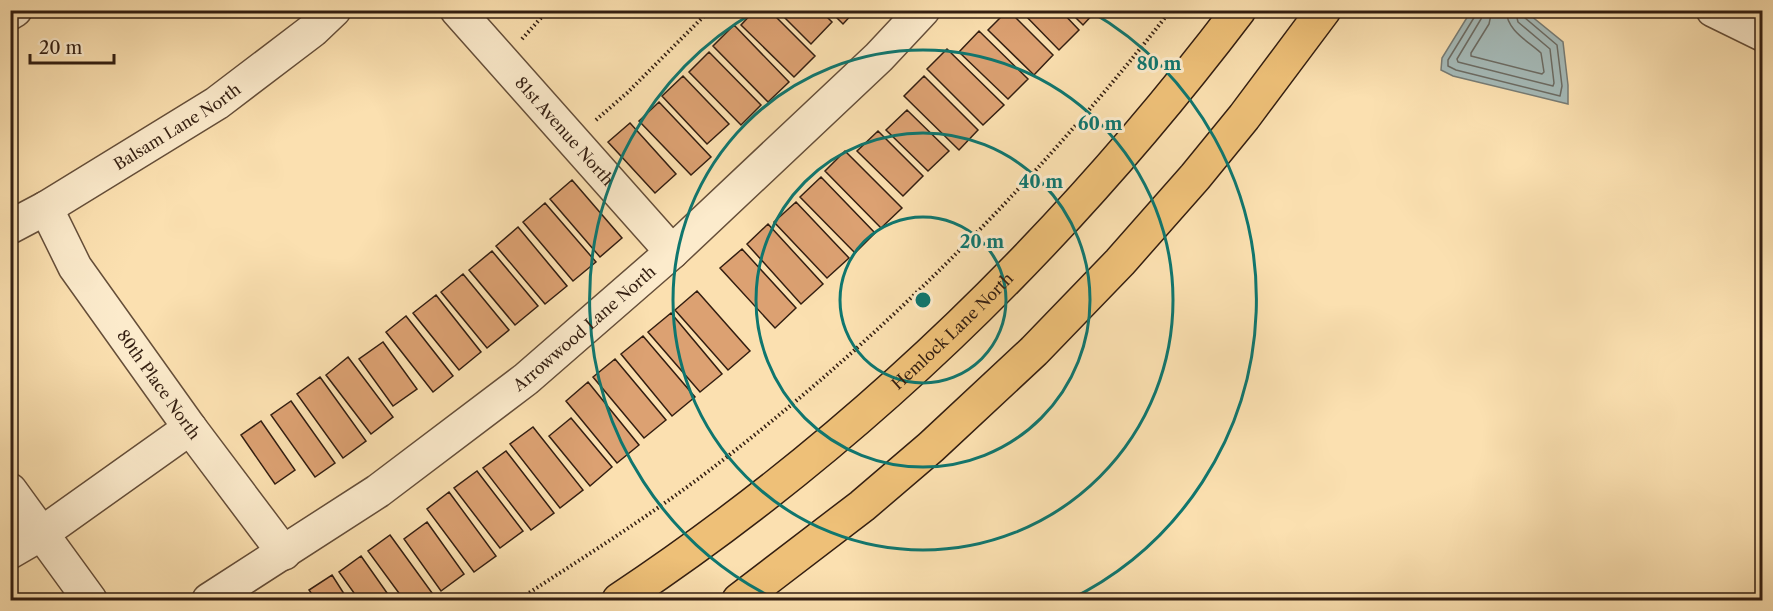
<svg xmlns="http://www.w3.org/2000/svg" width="1773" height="611" font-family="'Libre Caslon Text',serif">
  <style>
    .water { fill: #a5bab8; stroke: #777c75; stroke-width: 1.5 }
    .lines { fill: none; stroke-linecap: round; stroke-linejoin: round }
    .shore { stroke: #6c6c64; stroke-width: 1.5 }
    .building { fill: #dca172; stroke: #331e11; stroke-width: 1.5 }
    .minor-casing { stroke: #654e39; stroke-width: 36 }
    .major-casing { stroke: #331e11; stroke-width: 36 }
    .path { stroke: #331e11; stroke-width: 4; stroke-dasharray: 1.5 3; stroke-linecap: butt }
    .minor { stroke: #fcebcc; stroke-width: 33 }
    .major { stroke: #eec078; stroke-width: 33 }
    .ring { fill: none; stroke: #0f766e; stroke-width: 3 }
    .labels { text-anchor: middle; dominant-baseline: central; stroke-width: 6; stroke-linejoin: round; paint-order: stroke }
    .street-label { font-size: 16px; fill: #331e11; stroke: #fcebcc }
    .centre { fill: #0f766e; stroke: #fcebcc; stroke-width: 3 }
    .ring-label { font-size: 18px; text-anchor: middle; font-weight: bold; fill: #0f766e; stroke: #fcebcc; stroke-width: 6; stroke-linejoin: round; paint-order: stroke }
  </style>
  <rect width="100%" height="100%" fill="#fbe0b0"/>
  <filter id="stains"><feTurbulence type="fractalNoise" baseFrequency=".00333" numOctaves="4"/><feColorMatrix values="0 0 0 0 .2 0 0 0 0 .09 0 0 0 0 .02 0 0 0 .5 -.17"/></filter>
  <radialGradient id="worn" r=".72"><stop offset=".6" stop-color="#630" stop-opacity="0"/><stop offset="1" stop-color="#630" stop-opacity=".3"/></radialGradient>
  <path class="water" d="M1471,11h54l38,31 5,43v19l-115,-28 -12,-6 1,-12z"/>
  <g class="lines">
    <path class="shore" d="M1476,10l-1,6 -27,44v6l8,4 104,26 2,-10 -5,-41 -33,-28 -2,-7
      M1483,10l-2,9 -24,40 1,3 95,24 1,-3 -4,-34 -32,-27 -3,-12
      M1492,10l-3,14 -18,29v3l71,18 2,-2 -3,-19c-13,-12 -34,-22 -35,-43"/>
  </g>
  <path class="building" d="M755,10h14l46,46 -21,21 -53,-52z
    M777,10h43l12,12 -21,22z
    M829,10h27l-13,14z
    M1008,10l45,45 -19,20 -46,-45z
    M1020,10h40l19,20 -20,20z
    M1068,10h29l-14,15z
    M734,25l55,57 -21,20 -55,-56z
    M979,31l49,48 -20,20 -49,-47z
    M947,49l57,56 -21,20 -56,-56z
    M709,52l52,53 -20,20 -52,-53z
    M683,76l46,48 -22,20 -45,-48z
    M924,76l54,54 -19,20 -55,-54z
    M659,102l52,55 -20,18 -52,-54z
    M907,110l42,41 -21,20 -42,-41z
    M630,123l46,51 -21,19 -47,-51z
    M878,131l45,45 -20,20 -46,-45z
    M845,151l57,57 -21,20 -56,-57z
    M821,177l54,56 -20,20 -55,-56z
    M572,180l50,58 -22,19 -50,-58z
    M796,202l53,56 -22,20 -53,-56z
    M545,203l51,59 -23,19 -50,-59z
    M768,224l55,60 -22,20 -54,-60z
    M518,227l49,59 -22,18 -49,-58z
    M742,249l54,59 -21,20 -55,-60z
    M492,251l46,55 -23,19 -46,-55z
    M463,274l46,56 -22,18 -46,-56z
    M697,291l53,60 -22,19 -53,-60z
    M436,295l45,57 -22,18 -46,-57z
    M671,313l51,61 -22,18 -52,-60z
    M406,316l47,60 -20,16 -47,-60z
    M643,336l52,61 -23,19 -51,-62z
    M383,342l34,47 -24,17 -34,-47z
    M348,357l45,60 -22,17 -45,-59z
    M615,359l51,61 -22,18 -51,-61z
    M320,377l46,64 -23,17 -46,-64z
    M588,382l51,63 -22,18 -51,-62z
    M291,401l44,62 -20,14 -44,-62z
    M571,418l41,49 -22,19 -41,-50z
    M261,421l34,49 -20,14 -34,-49z
    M533,427l50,63 -23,18 -50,-64z
    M506,451l48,62 -23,17 -48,-62z
    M477,471l46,60 -23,17 -46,-60z
    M449,492l47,64 -22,16 -47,-63z
    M427,522l37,52 -23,17 -37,-52z
    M390,535l45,62 -5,3h-26l-36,-49z
    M361,556l31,44h-33l-20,-28z
    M332,575l16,25h-32l-7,-10z"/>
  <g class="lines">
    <g class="minor-casing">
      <g id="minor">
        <path id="s1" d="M457,10l215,242"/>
        <path d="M1713,10l49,24"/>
        <path d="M10,13l5,-3"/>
        <path id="s2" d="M46,208l29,59 115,161 94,125"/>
        <path id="s3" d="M10,227l36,-19 171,-105 96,-73 21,-20"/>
        <path d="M10,490l80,110"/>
        <path d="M10,552l31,-18 149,-106"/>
        <path id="s4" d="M209,600l169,-109 148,-112 146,-127 207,-195 44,-47"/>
      </g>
    </g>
    <g class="major-casing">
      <g id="major">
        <path id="s5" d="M619,600c239,-159 446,-361 620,-590"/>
        <path d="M739,600l123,-94 69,-59 103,-96 86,-89 75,-85 49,-60 80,-107"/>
      </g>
    </g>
    <path class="path" d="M522,39l26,-29
      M596,120l31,-27 83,-83
      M518,600c60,-39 122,-78 180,-121 179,-135 335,-293 473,-469"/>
    <use href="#minor" class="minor"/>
    <use href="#major" class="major"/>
  </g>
  <g class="ring">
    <circle cx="923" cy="300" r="83"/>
    <circle cx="923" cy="300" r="167"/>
    <circle cx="923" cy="300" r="250"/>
    <path d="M777 600A334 334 0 0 1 756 11M1090 11A334 334 0 0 1 1069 600"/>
  </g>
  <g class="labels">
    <g class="street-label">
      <text stroke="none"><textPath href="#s3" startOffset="195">Balsam Lane North</textPath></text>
      <text stroke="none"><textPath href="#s1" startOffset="162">81st Avenue North</textPath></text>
      <text stroke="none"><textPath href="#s4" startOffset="464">Arrowwood Lane North</textPath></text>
      <text stroke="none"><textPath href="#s5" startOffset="429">Hemlock Lane North</textPath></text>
      <text stroke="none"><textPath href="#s2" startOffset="210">80th Place North</textPath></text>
    </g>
  </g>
  <circle cx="923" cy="300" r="9" class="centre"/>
  <g class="ring-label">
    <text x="1159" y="70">80 m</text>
    <text x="1100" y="130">60 m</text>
    <text x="1041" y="188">40 m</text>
    <text x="982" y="248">20 m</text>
  </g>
  <rect width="1773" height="611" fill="none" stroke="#fbe0b0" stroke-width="36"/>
  <rect x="12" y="12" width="1749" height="587" fill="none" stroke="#331e11" stroke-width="3"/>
  <rect x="18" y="18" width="1737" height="575" fill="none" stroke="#331e11" stroke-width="1.5"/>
  <path d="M30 54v9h84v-9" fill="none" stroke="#331e11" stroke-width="3"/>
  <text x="39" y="54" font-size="18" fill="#331e11" stroke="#fcebcc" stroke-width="4.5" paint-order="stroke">20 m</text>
  <rect width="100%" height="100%" filter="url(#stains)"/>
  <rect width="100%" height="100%" fill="url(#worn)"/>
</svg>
